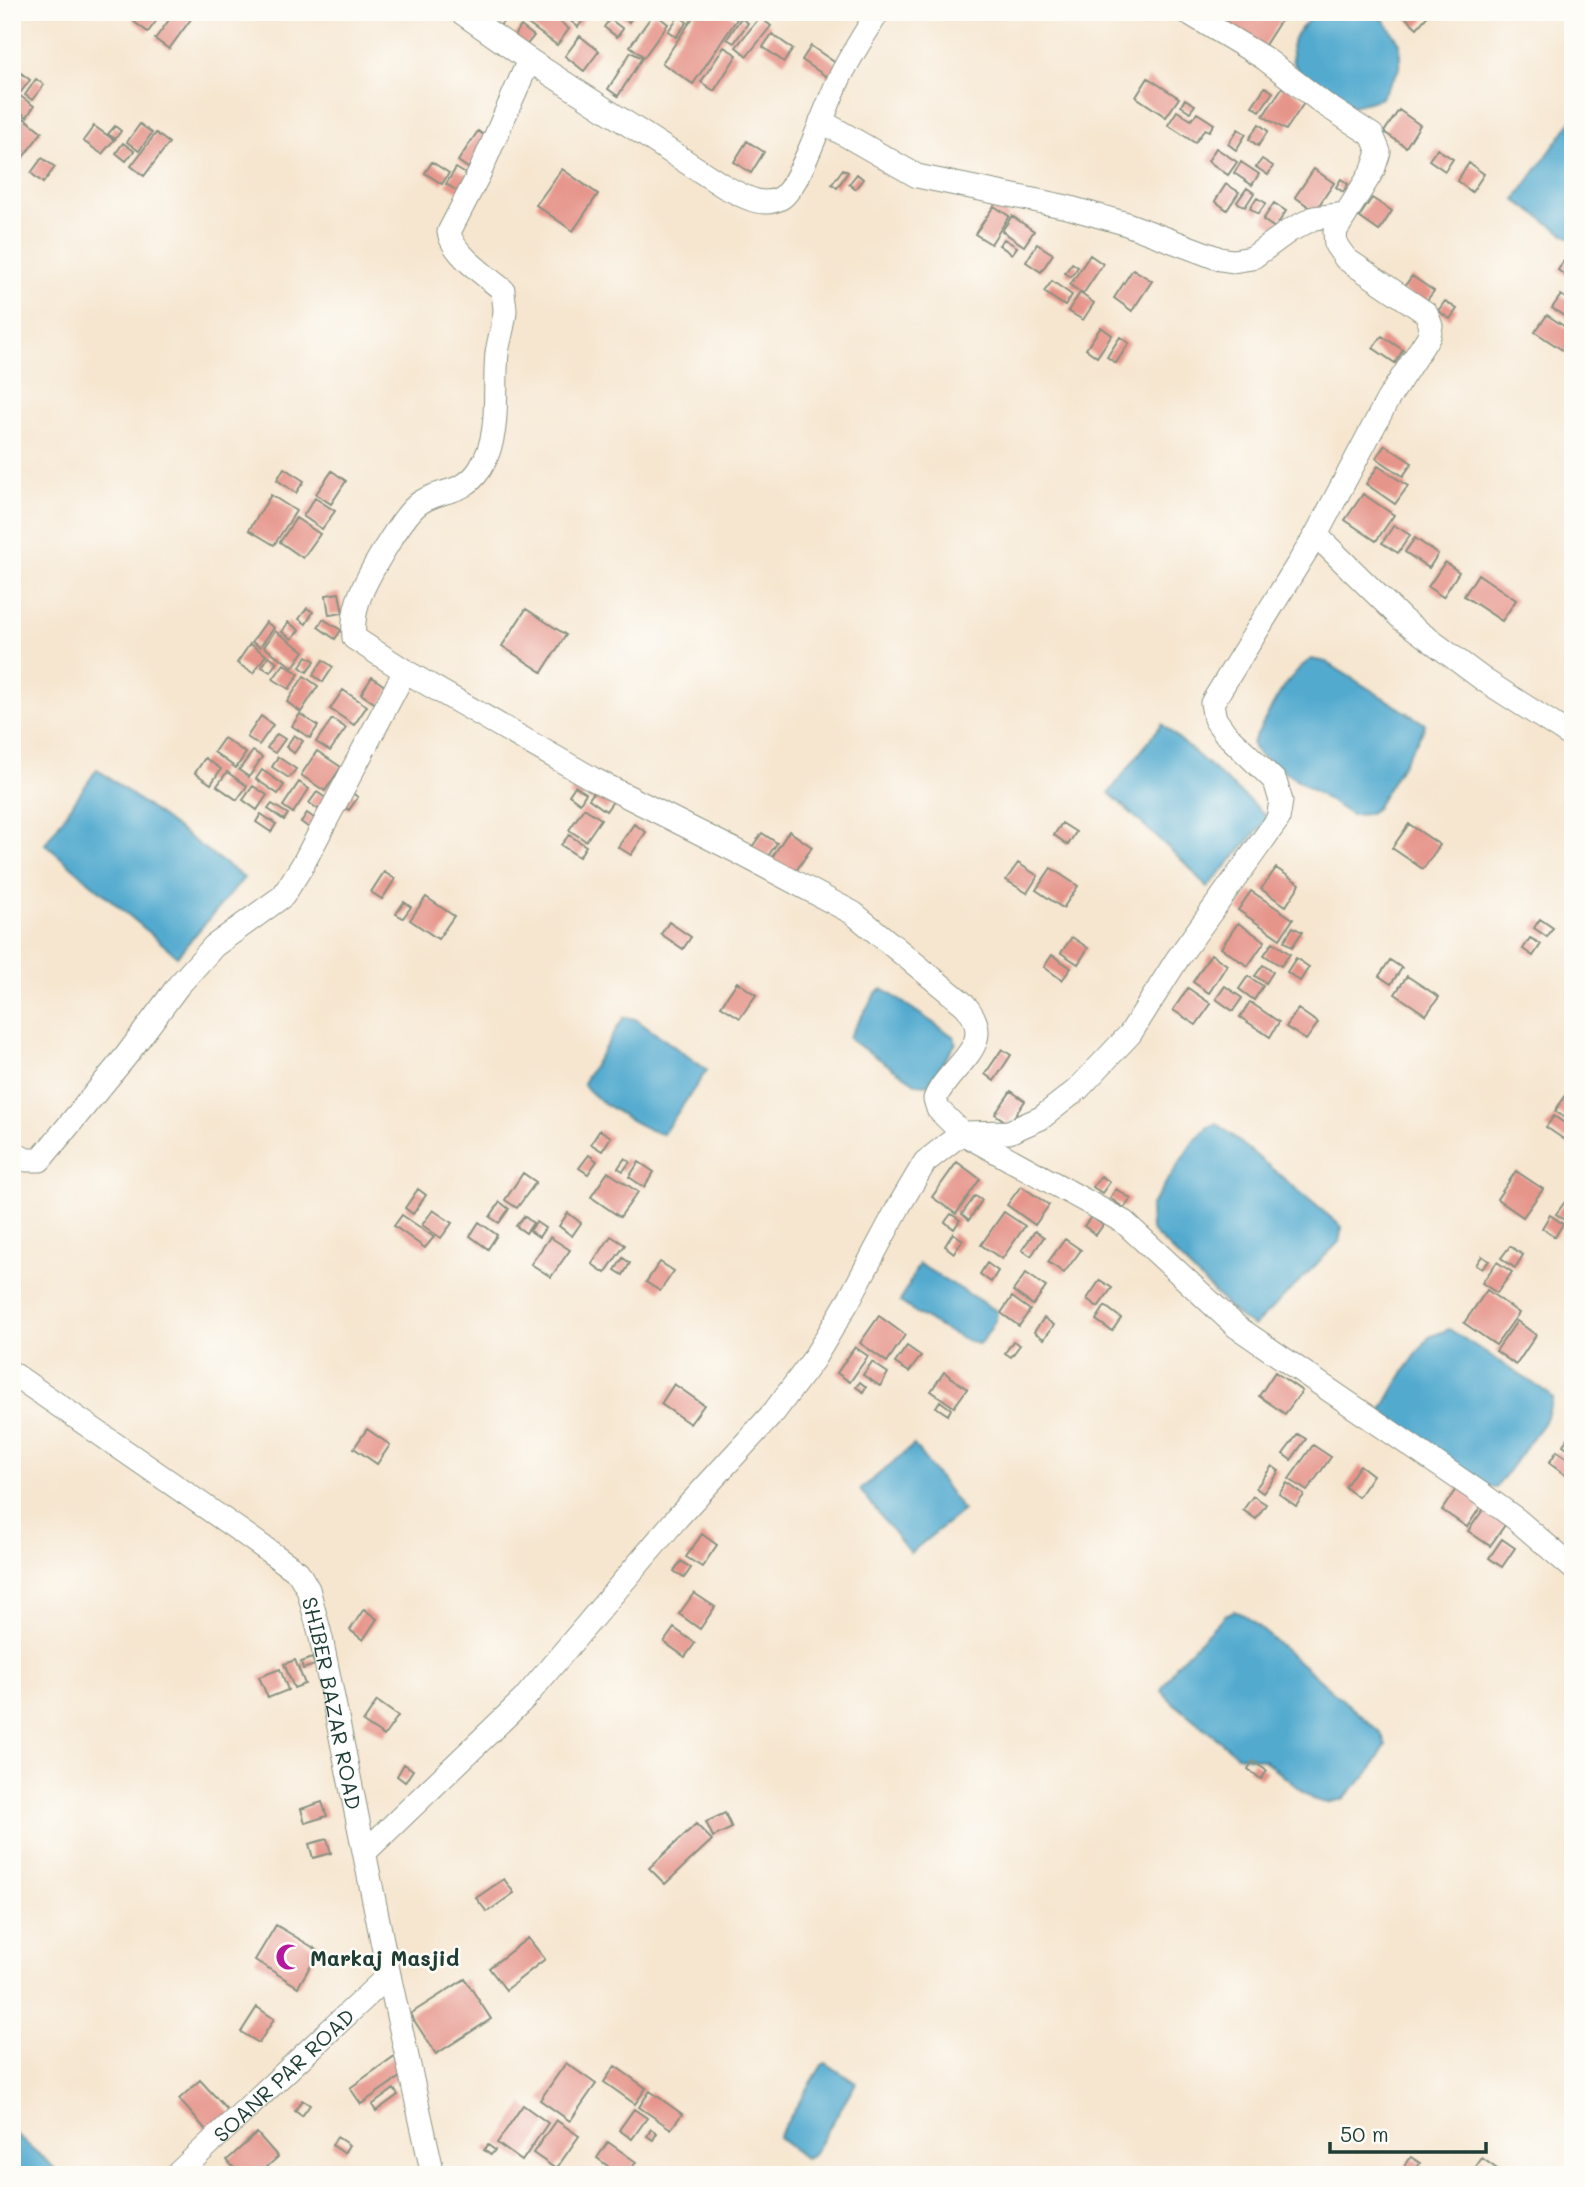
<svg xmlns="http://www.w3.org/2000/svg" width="1585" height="2187" font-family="Mali,sans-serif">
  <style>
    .water { fill: #52aacf; stroke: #387482; stroke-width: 2 }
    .building { fill: #e6958b }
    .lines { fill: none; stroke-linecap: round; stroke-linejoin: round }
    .minor-casing { stroke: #8a9282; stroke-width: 25 }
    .minor { stroke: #fff; stroke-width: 23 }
    .labels { text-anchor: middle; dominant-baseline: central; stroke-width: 5; stroke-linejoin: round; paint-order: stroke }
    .street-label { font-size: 21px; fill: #1f3d34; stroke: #fdfcf7 }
    .poi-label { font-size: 21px; font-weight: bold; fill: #1f3d34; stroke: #fdfcf7; text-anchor: start }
  </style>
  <rect width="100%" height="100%" fill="#fdfcf7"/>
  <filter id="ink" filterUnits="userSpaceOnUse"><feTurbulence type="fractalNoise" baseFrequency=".0143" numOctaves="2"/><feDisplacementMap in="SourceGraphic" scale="14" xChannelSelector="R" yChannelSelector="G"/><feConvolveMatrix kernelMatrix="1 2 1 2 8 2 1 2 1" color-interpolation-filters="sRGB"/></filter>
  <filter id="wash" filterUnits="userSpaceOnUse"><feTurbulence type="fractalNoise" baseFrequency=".00686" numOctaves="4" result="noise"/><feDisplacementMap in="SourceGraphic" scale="28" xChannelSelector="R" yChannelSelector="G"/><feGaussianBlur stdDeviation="1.57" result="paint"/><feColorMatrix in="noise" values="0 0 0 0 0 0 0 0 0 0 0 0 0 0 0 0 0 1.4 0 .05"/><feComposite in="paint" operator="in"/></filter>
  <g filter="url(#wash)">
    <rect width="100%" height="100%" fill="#f6e6d0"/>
    <path class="water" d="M1371,12l10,4 19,27v25l-20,31 -27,7 -22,-8 -27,-18 -11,-18 -2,-16 5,-12 19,-21z
      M1573,119v121l-58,-40z
      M1311,659l15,3 99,62 -2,7 -47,77 -8,6 -17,1 -90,-59 -7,-8 -2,-5c17,-29 31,-65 59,-84z
      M1162,724l107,94 -62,70 -19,-22 -79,-73z
      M97,769l147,109 -67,78 -132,-112z
      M883,989l71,48 2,6 -28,42 -11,-1 -65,-43 -3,-4 27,-44z
      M624,1017l11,2 72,51 -44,64c-19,-4 -70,-34 -80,-51z
      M1217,1123l125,104 -3,15 -85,84 -14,-8 -89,-88 -1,-23 44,-66 14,-14z
      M919,1264l78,47 -1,9 -14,22 -4,2c-28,-9 -53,-25 -78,-42z
      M1449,1329l99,64 5,5 -7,21 -50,69 -9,-1 -106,-75 22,-39 26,-36z
      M914,1445l49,65 -53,43 -50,-63z
      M1234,1611l12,5 135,117 5,12 -17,28 -26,26 -17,4 -14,-4 -48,-39 -27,-5 -66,-54 -10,-11 17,-27 47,-48z
      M826,2063l30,20 -43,72 -8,4 -27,-22 44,-72z
      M12,2131l51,44h-51z"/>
    <g id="blocks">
      <path class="building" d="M140,12h7l10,8 -9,12 -15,-11z
        M157,12h14l-5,7z
        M175,12h6l10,7 -22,30 -14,-10z
        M487,12h21l2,1 -11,14 -15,-12z
        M537,12h11l21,17 -12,16 -29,-21z
        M559,12h30l-11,15z
        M613,12h22l-6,10z
        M697,12h29l11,7 -44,65 -31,-21z
        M1232,12h38l11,8 -18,28 -38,-25z
        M1410,12h21l-14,16 -11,-10z
        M654,13l14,11 -24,33 -14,-11z
        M679,16l8,6 -11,15 -8,-6z
        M760,17l11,9 -24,30 -11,-9z
        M741,18l7,5 -14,20 -7,-4z
        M610,19l13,10 -6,8 -13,-10z
        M521,26l13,10 -10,12 -12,-9z
        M772,34l21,15 -9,13 -21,-15z
        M580,36l19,15 -15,20 -19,-15z
        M811,46l29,20 -10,13 -28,-19z
        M724,47l13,8 -23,36 -13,-9z
        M631,52l11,6 -24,38 -10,-7z
        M21,73l9,7 -9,12 -9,-6z
        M1148,78l31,20 -13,19 -30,-20z
        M36,79l8,6 -12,15 -7,-5z
        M1284,85l22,15 -20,30 -23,-14z
        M1265,87l8,5 -13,19 -8,-5z
        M12,90l22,16 -7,11 -15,-11z
        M1185,99l10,6 -5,7 -9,-6z
        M1399,110l21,15 -14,22 -22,-15z
        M1177,111l14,9 6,-7 17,11 -5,7 -4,-2 -10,14 -27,-18z
        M24,118l18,14 -24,32 -6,-5v-26z
        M140,124l12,9 -13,18 -12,-9z
        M1259,124l9,7 -10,15 -9,-7z
        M94,126l20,14 -12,14 -19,-13z
        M115,126l6,5 -6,8 -7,-5z
        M1238,129l8,5 -10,16 -8,-6z
        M478,131l10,7 -20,30 -10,-7z
        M156,133l13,10 -25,33 -13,-10z
        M747,141l17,11 -13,21 -17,-11z
        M123,143l11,8 -8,10 -10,-8z
        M1216,148l21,14 -9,13 -20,-14z
        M1437,149l16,10 -8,12 -16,-11z
        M42,158l13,9 -12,16 -12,-10z
        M1262,159l11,7 -5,9 -12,-8z
        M432,162l17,11 -7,11 -17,-11z
        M1241,162l18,12 -7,11 -18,-12z
        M1469,163l15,11 -12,18 -15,-11z
        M456,168l13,8 -10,16 -13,-8z
        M562,169l36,25 -25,37 -37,-26z
        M843,169l5,3 -11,16 -5,-4z
        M1314,169l20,14 -19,28 -20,-14z
        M857,174l6,5 -8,10 -6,-5z
        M1341,179l7,5 -5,8 -7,-5z
        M1226,184l13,8 -12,18 -12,-9z
        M1247,188l7,5 -9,14 -8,-5z
        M1257,198l9,5 -8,11 -8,-6z
        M1372,198l20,13 -13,20 -20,-14z
        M1274,203l12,8 -11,17 -12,-8z
        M994,206l15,10 -18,28 -16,-10z
        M1012,216l22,15 -10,15 -22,-15z
        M1004,239l13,8 -5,7 -13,-9z
        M1037,244l16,10 -12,18 -15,-10z
        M1090,255l13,9 -20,30 -13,-9z
        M1564,260l9,5 -7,11 -8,-6z
        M1072,263l6,4 -7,10 -6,-4z
        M1133,269l19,12 -20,30 -18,-13z
        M1412,276l22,15 -10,13 -22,-14z
        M1052,281l20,14 -7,11 -21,-14z
        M1080,293l14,10 -11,17 -15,-9z
        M1561,295l12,8v14l-3,3 -18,-12z
        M1445,301l12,8 -7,10 -12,-8z
        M1547,315l26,17v25l-38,-25z
        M1101,327l11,8 -15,22 -11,-8z
        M1382,336l21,14 -8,13 -22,-15z
        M1120,337l9,6 -13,20 -9,-6z
        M1385,445l27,18 -9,13 -27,-18z
        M1378,466l30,20 -13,18 -29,-20z
        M284,468l20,13 -8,12 -19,-13z
        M332,471l14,10 -15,23 -15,-10z
        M1363,494l31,21 -18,26 -31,-21z
        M271,495l25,16 -22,34 -25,-15z
        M315,498l20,13 -13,18 -19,-13z
        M296,518l24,16 -17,24 -23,-16z
        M1394,525l16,10 -12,18 -16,-10z
        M1415,538l23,16 -9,14 -24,-16z
        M1445,562l14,10 -16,25 -15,-10z
        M1478,574l38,26 -14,21 -38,-25z
        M339,593l4,20 -14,2 -3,-20z
        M307,608l6,4 -7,12 -7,-5z
        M526,609l40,26 -24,37 -40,-26z
        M323,619l18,11 -6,9 -17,-12z
        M266,622l8,6 -14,19 -8,-5z
        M288,622l11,8 -7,9 -10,-7z
        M275,631l29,20 -11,16 -29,-20z
        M250,644l16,11 -13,18 -16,-10z
        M269,656l8,6 -7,10 -8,-5z
        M307,656l8,5 -8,11 -7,-5z
        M323,660l10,7 -10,15 -10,-7z
        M284,664l15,10 -10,15 -16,-10z
        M304,676l14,10 -17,26 -14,-10z
        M372,677l18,13 -11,16 -18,-12z
        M343,690l24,16 -13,19 -24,-16z
        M300,714l18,12 -8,12 -18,-12z
        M261,716l12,9 -14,20 -12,-8z
        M332,719l14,9 -16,23 -14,-9z
        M277,734l8,5 -10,14 -8,-5z
        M294,735l9,6 -9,12 -8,-6z
        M224,738l22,15 -10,15 -22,-16z
        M253,751l9,6 -13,20 -10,-7z
        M317,751l24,16 -16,24 -24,-16z
        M278,757l18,12 -7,9 -17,-11z
        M205,758l16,11 -10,15 -16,-11z
        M262,770l22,15 -6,9 -22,-15z
        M227,772l20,14 -10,14 -20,-14z
        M299,782l10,7 -16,24 -10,-7z
        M253,786l14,9 -10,15 -14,-10z
        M575,786l11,7 -6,10 -11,-8z
        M597,788l17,12 -8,11 -17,-12z
        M349,791l9,6 -9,13 -9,-6z
        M317,792l16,11 -7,11 -17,-11z
        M272,804l16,10 -4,6 -16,-11z
        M584,808l17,11 -15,22 -17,-11z
        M307,813l14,10 -6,9 -14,-10z
        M261,814l15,10 -5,8 -15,-10z
        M1062,823l14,9 -8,13 -14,-10z
        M634,824l12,8 -15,23 -13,-8z
        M1409,824l31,21 -17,24 -31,-21z
        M789,831l23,16 -20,30 -23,-15z
        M762,833l15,10 -13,19 -15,-11z
        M569,835l17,11 -7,11 -18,-12z
        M1018,863l20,13 -11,17 -21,-13z
        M1051,868l27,18 -15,22 -27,-18z
        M1276,868l24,16 -14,22 -25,-17z
        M384,872l11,7 -13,20 -11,-7z
        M1251,891l42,28 -13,20 -42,-29z
        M426,897l28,19 -16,23 -28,-19z
        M404,902l7,5 -8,11 -7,-4z
        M1540,919l13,9 -6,9 -13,-9z
        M669,922l22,15 -8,12 -22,-15z
        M1238,923l27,18 -17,25 -27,-18z
        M1293,927l9,5 -10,15 -8,-6z
        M1072,937l16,11 -10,16 -17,-11z
        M1530,938l11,6 -8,12 -10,-7z
        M1273,942l17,12 -9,12 -17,-11z
        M1211,954l16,11 -18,28 -16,-11z
        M1052,955l19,13 -9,12 -18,-13z
        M1296,958l13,9 -9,14 -13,-9z
        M1390,960l12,8 -11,16 -12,-8z
        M1263,965l10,7 -7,11 -11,-7z
        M1248,976l15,10 -9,14 -15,-11z
        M1407,976l32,21 -13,18 -31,-21z
        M737,982l19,13 -16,23 -19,-12z
        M1225,986l17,12 -9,13 -17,-12z
        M1188,988l23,16 -15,21 -23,-15z
        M1250,1002l29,20 -9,15 -30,-20z
        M1298,1009l20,14 -12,17 -20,-13z
        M1002,1049l9,6 -17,26 -9,-7z
        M1573,1085v38l-18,-12z
        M1011,1091l14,10 -16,23 -14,-10z
        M1554,1116l19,13 -8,11 -19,-13z
        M600,1130l11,7 -9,14 -11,-7z
        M589,1155l8,6 -9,13 -9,-6z
        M625,1158l5,4 -7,9 -5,-3z
        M639,1162l15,10 -10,15 -15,-10z
        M957,1162l23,17 -24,35 -24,-17z
        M1516,1171l27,18 -20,28 -26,-18z
        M608,1172l30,20 -18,25 -29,-20z
        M523,1173l13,9 -19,26 -12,-8z
        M1101,1176l9,6 -8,11 -9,-6z
        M1021,1186l28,19 -14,20 -28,-20z
        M418,1189l8,6 -13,19 -8,-6z
        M1116,1189l15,10 -7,9 -14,-10z
        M1573,1191v35l-17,-12z
        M975,1196l7,4 -13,20 -7,-6z
        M500,1202l9,7 -10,14 -9,-6z
        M433,1210l19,13 -11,15 -19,-13z
        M1004,1212l21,14 -23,33 -21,-14z
        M568,1213l13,10 -9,13 -13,-10z
        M951,1214l9,6 -6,9 -9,-7z
        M402,1215l32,22 -9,11 -31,-22z
        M1550,1215l13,9 -8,13 -13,-9z
        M524,1216l9,7 -7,10 -10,-7z
        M1091,1217l12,8 -7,10 -12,-9z
        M479,1222l18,13 -9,14 -18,-13z
        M536,1222l9,6 -6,9 -9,-6z
        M1035,1231l9,6 -13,19 -9,-6z
        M953,1233l10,7 -9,13 -9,-7z
        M611,1236l14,9 -20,28 -13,-9z
        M550,1237l20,13 -19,27 -20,-13z
        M1065,1239l16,11 -17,23 -16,-11z
        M1510,1246l13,9 -8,13 -14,-10z
        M1482,1256l7,5 -7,8 -6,-4z
        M623,1258l7,5 -7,12 -8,-5z
        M660,1262l14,9 -14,20 -14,-9z
        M1497,1262l15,10 -15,21 -15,-10z
        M987,1263l11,8 -7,11 -11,-8z
        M1026,1273l20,14 -13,18 -20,-14z
        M1100,1280l12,8 -14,19 -11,-8z
        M1487,1290l32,23 -23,32 -32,-22z
        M1012,1297l18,13 -11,16 -18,-13z
        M1105,1306l16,12 -9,13 -16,-11z
        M879,1316l26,19 -18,27 -27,-19z
        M1044,1318l10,7 -10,14 -10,-7z
        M1517,1321l19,14 -20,30 -20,-14z
        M1013,1341l7,4 -9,12 -6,-4z
        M907,1346l14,10 -12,16 -14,-9z
        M855,1347l13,9 -18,26 -13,-9z
        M872,1362l16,11 -8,13 -17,-11z
        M944,1372l23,17 -13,18 -23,-16z
        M1275,1372l27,19 -17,23 -26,-18z
        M860,1382l6,5 -3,5 -7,-5z
        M674,1384l30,21 -14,19 -29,-20z
        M940,1401l11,8 -3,6 -12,-8z
        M367,1429l23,16 -13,19 -23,-16z
        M1573,1431v21l-10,-7z
        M1298,1434l8,5 -15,21 -8,-6z
        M1313,1445l18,12 -24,34 -18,-12z
        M1557,1451l16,11v9l-5,6 -19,-14z
        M1360,1465l13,10 -15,22 -13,-10z
        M1272,1466l7,5 -16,22 -7,-5z
        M1287,1483l17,12 -8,11 -17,-12z
        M1458,1486l25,17 -16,24 -25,-17z
        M1253,1496l13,8 -10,15 -13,-9z
        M1488,1503l22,15 -20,28 -22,-15z
        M702,1534l15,11 -15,22 -16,-10z
        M1502,1539l13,9 -13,19 -13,-9z
        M681,1561l10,7 -7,10 -10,-7z
        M694,1593l21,14 -15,22 -21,-15z
        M364,1609l13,10 -14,21 -13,-10z
        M674,1628l21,15 -10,14 -21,-15z
        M312,1658l3,7 -12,4 -2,-7z
        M295,1660l10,24 -11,4 -10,-24z
        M280,1669l8,21 -20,8 -9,-21z
        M377,1701l21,15 -14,20 -21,-14z
        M1253,1761l14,10 -6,8 -13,-10z
        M404,1764l9,6 -8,12 -8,-6z
        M322,1802l5,14 -22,7 -4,-14z
        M725,1813l7,15 -19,9 -7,-15z
        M696,1824l16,16 -47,44 -16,-16z
        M327,1839l4,14 -18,5 -4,-14z
        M504,1879l10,14 -27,19 -11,-14z
        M276,1925l43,26 -21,36 -43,-27z
        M528,1938l17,21 -39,31 -17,-22z
        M465,1979l26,40 -55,35 -26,-40z
        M257,2007l17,12 -15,24 -18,-11z
        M396,2055l11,17 -46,32 -11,-16z
        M566,2063l30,21 -26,37 -30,-21z
        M615,2066l31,22 -11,16 -31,-22z
        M200,2080l34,37 -22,20 -33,-38z
        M394,2089l4,6 -22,16 -4,-6z
        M650,2091l32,23 -11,15 -32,-22z
        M302,2100l8,5 -8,11 -7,-5z
        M523,2105l25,18 -26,38 -25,-18z
        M634,2109l13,9 -15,21 -13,-9z
        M556,2120l23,16 -23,33 -23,-16z
        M651,2129l6,4 -4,7 -6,-4z
        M257,2133l21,24 -20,18h-18l-13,-15z
        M337,2137l12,8 -5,8 -12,-8z
        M608,2142l28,20 -9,13h-7l-23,-17z
        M488,2145l7,5 -4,5 -7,-5z
        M1411,2157l9,6 -8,12h-7l-4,-3z
        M1482,2158l15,11 -5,6h-8l-9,-7z
        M1419,2168l10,7h-15z"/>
    </g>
  </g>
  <g filter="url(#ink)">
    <use href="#blocks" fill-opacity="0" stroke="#8a9282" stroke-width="2"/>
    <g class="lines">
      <g class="minor-casing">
        <g id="minor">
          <path d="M461,12l68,48 -50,114 -30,58c3,21 37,44 54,58 0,7 2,14 2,21 -1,14 -6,28 -8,42 -4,39 5,81 -17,116 -17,26 -36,19 -59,33 -18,11 -56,78 -63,99 -4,13 -5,24 -4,37l51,33 188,108 143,72 117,62 112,92c35,41 -16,59 -30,94l3,10 24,24 162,89 113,105 246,168 33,24 57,49"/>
          <path d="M1187,12l77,46 60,46 48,31 7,17 -6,18 -38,62 1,13 10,14 80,54 5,13 -2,10 -41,63 -72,136 87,85 81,60 89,57"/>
          <path d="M529,60l196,127c17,8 36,22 56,11 20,-12 47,-100 61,-125 11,-21 24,-41 36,-61"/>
          <path d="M821,121l96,55 150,31 57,16 96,36 13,2 19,-3 37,-27 25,-13 32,-4"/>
          <path d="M12,1152l14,8h14l86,-104 52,-70 36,-40 69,-50 19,-30 103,-195"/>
          <path id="s1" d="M12,1373l234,162 52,37 10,17 13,49 68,337 44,200"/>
          <path d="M365,1852l159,-153 153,-181 97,-106 39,-52 36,-60 50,-94 26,-44 37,-29 47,-1 32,-14 37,-29 52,-55 48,-76 100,-139 3,-18 -6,-20 -50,-48 -10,-14 -3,-16 104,-168"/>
          <path id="s2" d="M176,2175l213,-200"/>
        </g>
      </g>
      <use href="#minor" class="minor"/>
    </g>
  </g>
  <defs>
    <g id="mosque-bare" transform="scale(2.1)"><path d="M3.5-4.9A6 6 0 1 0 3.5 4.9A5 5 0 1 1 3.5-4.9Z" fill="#b5179e" stroke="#fdfcf7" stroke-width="2.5" paint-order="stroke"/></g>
  </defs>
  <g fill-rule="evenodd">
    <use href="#mosque-bare" x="289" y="1957"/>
  </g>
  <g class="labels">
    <g class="street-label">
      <text stroke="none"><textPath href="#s1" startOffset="485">SHIBER BAZAR ROAD</textPath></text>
      <text stroke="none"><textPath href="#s2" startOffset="147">SOANR PAR ROAD</textPath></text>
    </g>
    <g class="poi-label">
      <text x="310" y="1957">Markaj Masjid</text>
    </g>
  </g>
  <rect width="1585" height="2187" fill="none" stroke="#fdfcf7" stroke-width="42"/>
  <path d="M1330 2142v10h156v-10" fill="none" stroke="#1f3d34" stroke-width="3.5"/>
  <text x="1340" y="2142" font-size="21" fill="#1f3d34" stroke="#fdfcf7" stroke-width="5" paint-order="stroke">50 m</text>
</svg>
